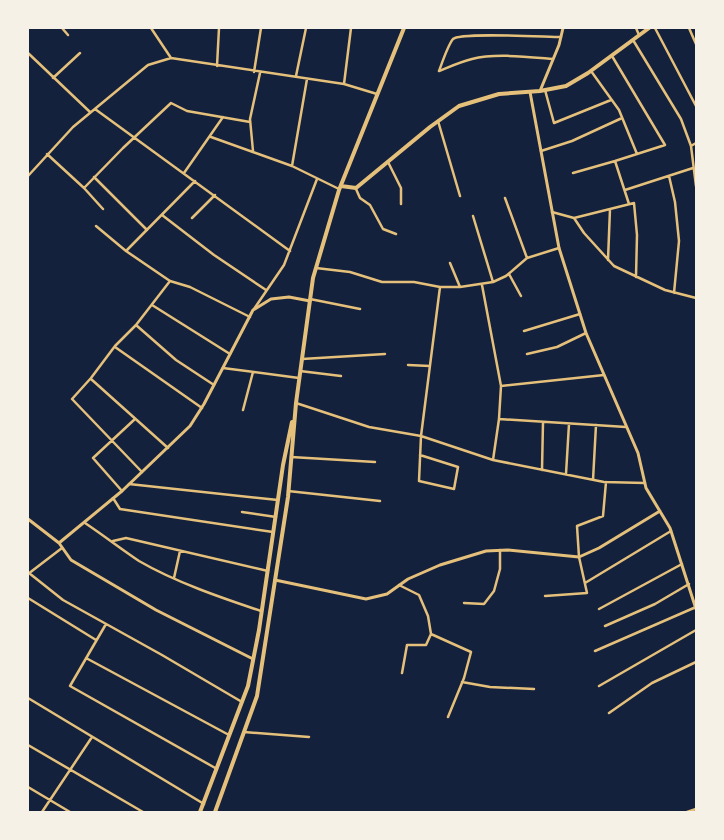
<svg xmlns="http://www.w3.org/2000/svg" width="724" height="840" font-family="Rubik,sans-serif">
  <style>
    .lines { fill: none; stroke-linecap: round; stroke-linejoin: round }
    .minor { stroke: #e5c07b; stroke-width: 2.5 }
    .tertiary { stroke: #e5c07b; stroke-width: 3 }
    .secondary { stroke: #e5c07b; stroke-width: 4 }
  </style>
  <rect width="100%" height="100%" fill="#14213d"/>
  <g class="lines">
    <path class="minor" d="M62,28l6,7
      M151,28l20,30
      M636,28l3,7
      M655,28l41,78
      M689,28l7,16
      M633,40l48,79 10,27 5,40
      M28,53l62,59
      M612,56l53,89 -28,9
      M217,66l2,-38
      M439,71c3,-8 9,-26 14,-32 7,-7 93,-2 108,-2
      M439,71c10,-4 21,-9 33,-12 23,-6 57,-2 81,0
      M591,71l28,39 18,44 -22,7 14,43
      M254,72l7,-44
      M296,76l10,-48
      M53,78l27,-25
      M344,84l7,-56
      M545,90l9,33 57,-23
      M95,109l195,142
      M438,121l22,75
      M211,137l81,29 47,23
      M691,146l5,-3
      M253,151l-3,-32 10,-46
      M541,151l31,-10 50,-23
      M47,154l37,34 19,21
      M388,162l13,26v16
      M292,166l15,-87
      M184,173l39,-56
      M573,173l42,-12
      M28,176l45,-49 75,-62 23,-7 173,26 33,10
      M669,176l6,26 4,39 -5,52
      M94,177l53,53
      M84,188l39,-40 48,-45 16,8 63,11
      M356,189l4,9 10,7 13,24 13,5
      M625,190l68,-22
      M505,198l22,60
      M552,212l22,6 10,15 30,33 51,24 31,8
      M162,215l52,40 52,35
      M473,216l20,66
      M192,218l23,-23
      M574,218l60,-15 3,32 -1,42
      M96,226l30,25 44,30 20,6 60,30
      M126,251l69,-70
      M608,260l2,-51
      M450,263l10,24
      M316,268l34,4 32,10h32l26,5h20l33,-5 13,-6 21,-18 32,-10
      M509,274l12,22
      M482,285l19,101 -2,33 -6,41
      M310,299l50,10
      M152,305l78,49
      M254,309l30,-44 33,-86
      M136,325l40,35 38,25
      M524,331l56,-17
      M115,347l87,61
      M527,354l30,-7 29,-14
      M302,359l83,-5
      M408,365l22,1
      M223,368l76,10
      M300,371l41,5
      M91,379l77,69
      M501,386l103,-11
      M296,403l73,24 52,9 72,24 111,22 41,1
      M243,410l10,-38
      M499,419l127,8
      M420,455l38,12 -4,22 -35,-8 2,-45 19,-149
      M291,457l84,5
      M542,470l1,-48
      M142,472l-70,-73 19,-21 24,-32 21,-21 34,-44
      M566,474l3,-50
      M593,480l3,-55
      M129,484l149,16
      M122,491l-29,-33 42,-39
      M288,491l92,10
      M113,498l7,11 153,23
      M242,512l34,5
      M85,523c18,12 36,26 54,38 36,21 83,37 122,50
      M113,541l13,-3 142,33
      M29,573l34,27 99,55 80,47
      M28,574l34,-26
      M174,578l6,-27
      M585,583l86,-52
      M399,585l20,10 9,21 3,18 40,18 -7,26 -16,39
      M545,596l42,-3 -8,-36 -2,-31 26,-10 3,-34
      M28,598l68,42
      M464,603l20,1 10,-13 6,-22v-19
      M599,609l83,-45
      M106,624l-36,62 147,83
      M605,626l50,-22 34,-20
      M595,651l101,-44
      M86,658l143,77
      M402,673l5,-28h19l5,-11
      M462,682l28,5 44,2
      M599,686l97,-56
      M28,698l176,106
      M609,713l43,-30 44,-21
      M244,732l65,5
      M28,745l115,67
      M28,787l42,25
      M42,812l50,-75
      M687,812l9,-3"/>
    <path class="tertiary" d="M540,91l19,-46 4,-17
      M530,92l29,156 27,85 52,120 8,35 24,40 26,81
      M28,519l31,24 63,-52 68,-65 14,-22 49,-94 18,-11 18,-2 21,4
      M59,543l12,17 85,50 97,49
      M275,580l91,19 21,-5 21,-15 32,-14 46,-14 22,-1 71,7 20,-9 61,-37"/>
    <path class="secondary" d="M341,186l15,2 74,-61 29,-21 40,-12 41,-3 26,-5 22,-13 61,-45
      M200,812l48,-126 11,-56 24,-165 9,-43
      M215,812l42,-116 31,-199 8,-94 17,-125 26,-88 65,-162"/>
  </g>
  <rect width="724" height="840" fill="none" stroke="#f6f1e7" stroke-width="58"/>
</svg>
